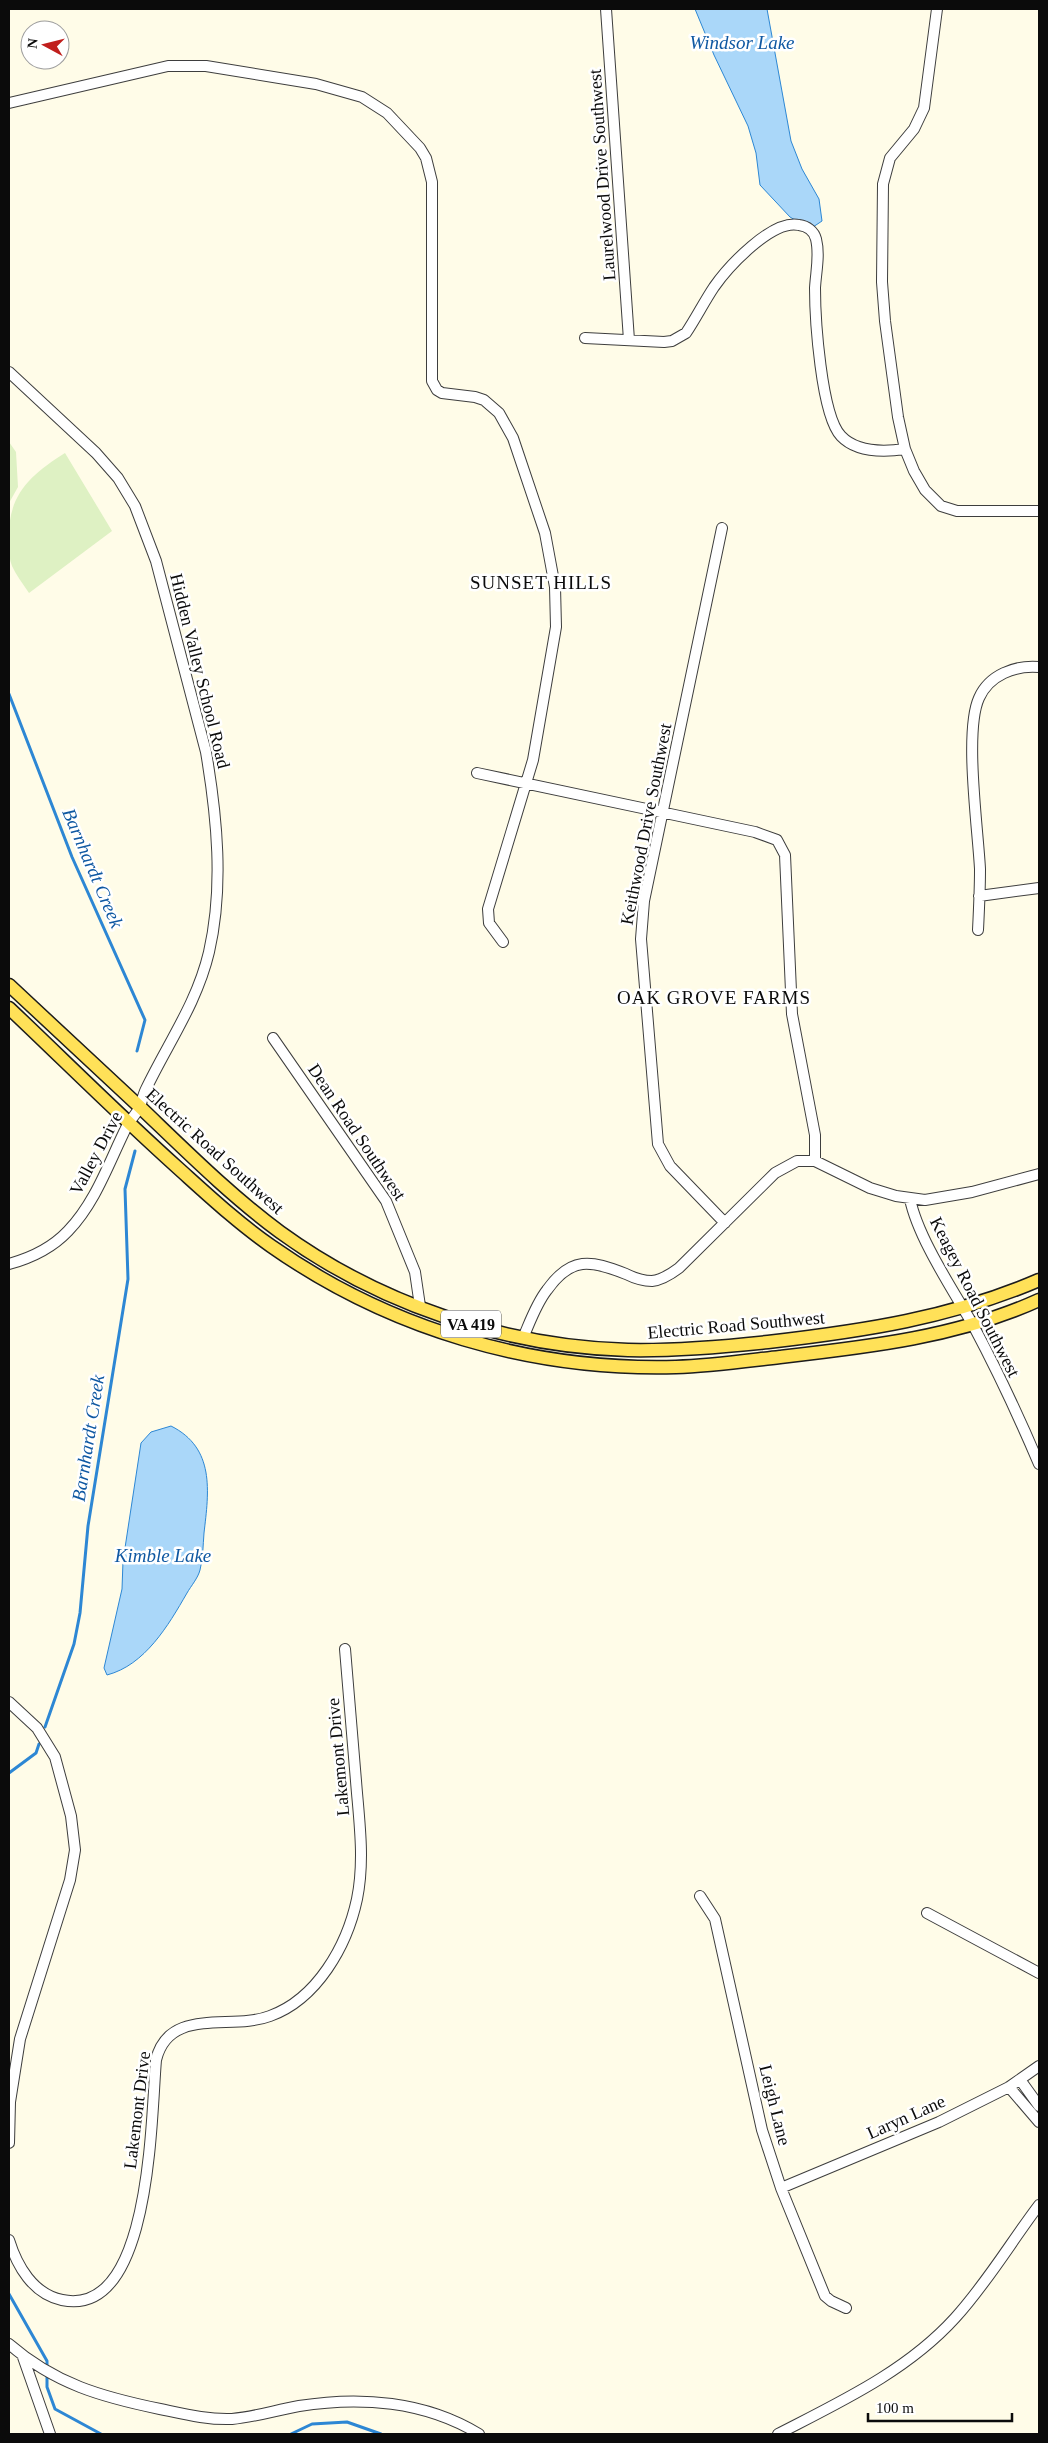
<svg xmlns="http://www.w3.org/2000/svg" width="1048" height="2443" font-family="'Times New Roman',serif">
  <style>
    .pitch { fill: #def1c3 }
    .water { fill: #aad7f9; stroke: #2d87d4 }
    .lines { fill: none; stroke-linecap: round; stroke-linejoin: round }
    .stream { stroke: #2d87d4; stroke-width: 3 }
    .minor-casing { stroke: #3e3e3e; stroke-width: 12 }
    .major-casing { stroke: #1c1c1c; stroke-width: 15 }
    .minor { stroke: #fff; stroke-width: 10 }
    .major { stroke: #ffe158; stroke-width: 12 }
    .labels { text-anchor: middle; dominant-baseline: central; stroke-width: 5; stroke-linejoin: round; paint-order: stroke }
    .shield { fill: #fff; stroke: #545454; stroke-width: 1 }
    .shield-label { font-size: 16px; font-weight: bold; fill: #0b0b0b }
    .street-label { font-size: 18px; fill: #0b0b0b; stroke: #fff }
    .water-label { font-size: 19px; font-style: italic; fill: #0f58a2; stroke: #fff }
    .neighbourhood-label { font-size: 19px; letter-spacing: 1px; fill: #0b0b0b; stroke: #fff }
  </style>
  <rect width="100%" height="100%" fill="#fffce8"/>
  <path class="pitch" d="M9,442l7,10 2,35 -9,16z
    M65,453l47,78 -83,62c-6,-9 -13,-18 -17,-27 -4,-10 -3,-21 -3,-31 0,-42 23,-61 56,-82z"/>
  <path class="water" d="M695,9h72l24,132 11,28 17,30 3,22 -12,8 -20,-12 -30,-32 -4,-32 -8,-27 -34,-71z
    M171,1426c44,22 38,65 33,107 -1,12 -1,26 -4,37 -2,8 -9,16 -13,23 -19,33 -42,72 -80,82l-3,-7 18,-79 1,-28 18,-118 10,-11z"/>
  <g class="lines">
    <path class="stream" d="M9,694l63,163 73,163 -8,31
      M45,1727l29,-83 6,-31 8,-87 40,-247 -3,-90 10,-38
      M9,1773l27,-20 3,-9
      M9,2294l38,67v26l8,22 46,25
      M291,2434l21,-10 35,-2 34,12"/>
    <g class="minor-casing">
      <path id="minor" d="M606,9l23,331
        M937,9l-13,99 -10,21 -24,29 -7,26 -1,98 3,39 13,96 7,32 9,22 11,19 16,16 16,5h82
        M9,103l159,-37h38l110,18 46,13 25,16 33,35 6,10 6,24v199l5,9 5,3 33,4 9,3 15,13 14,25 32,95 10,54 1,40 -23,133 -45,149 1,14 14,19
        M585,338l79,4 8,-1 14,-8c10,-15 18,-31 28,-46 14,-20 58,-68 85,-62 8,1 15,6 17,14 4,16 0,32 -1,49 0,30 6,127 26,148 16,17 43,16 64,13
        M9,372l87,81 22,25 17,28 21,55 50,191c11,65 18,135 3,200 -12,51 -41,91 -63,137 -3,6 -4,12 -6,18 -4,7 -9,12 -13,19 -18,36 -31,76 -59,105 -16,17 -37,27 -59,33
        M722,528l-78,373 -3,38 17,205 12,22 55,57
        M477,773l278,59 22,8 8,15 7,159 23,121v26
        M979,896l60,-8
        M978,930c1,-20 2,-41 2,-61 -2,-40 -16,-138 -1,-171 10,-23 36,-33 60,-31
        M273,1038l113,163 29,71 5,34
        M910,1199c8,39 43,91 63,126 24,45 46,92 66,139
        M523,1338c7,-16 13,-34 24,-48 24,-34 44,-30 79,-16 8,4 17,7 26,7 10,-1 19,-7 27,-13l96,-95 22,-12h18l55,27 26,8 29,4 47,-8 67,-18
        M9,1702l28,26 18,29 16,59 4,34 -5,30 -50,159 -10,63 -1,41
        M700,1896l15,23 47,211 19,58 44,108 6,5 15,7
        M927,1913l112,60
        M1021,2081l18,25
        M1009,2087l30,35
        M781,2188l158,-66 70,-35 30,-21
        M9,2240c8,26 24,54 53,60 90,19 89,-185 94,-240 13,-54 75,-29 114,-44 47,-17 77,-70 87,-117 8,-39 2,-79 -1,-118 -4,-44 -7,-88 -11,-132
        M9,2344c46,40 93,53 151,65 24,5 48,11 72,10 23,-2 44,-9 67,-13 61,-10 126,-5 180,28
        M23,2357l27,77
        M778,2434c62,-32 129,-63 177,-116 32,-35 56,-76 84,-113"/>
    </g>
    <g class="major-casing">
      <path id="major" d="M9,985c44,41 88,82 132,123 45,43 89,87 139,124 99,72 226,115 348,118 47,1 93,-3 140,-8 95,-11 183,-24 271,-62
        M9,1008c56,53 111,108 169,160 30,27 60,55 93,78 118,83 260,125 405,121 34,-1 69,-6 104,-10 88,-10 178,-20 259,-57"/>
    </g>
    <use href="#minor" class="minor"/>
    <use href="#major" class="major"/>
  </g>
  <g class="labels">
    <rect class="shield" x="441" y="1310.5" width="60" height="27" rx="4"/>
    <g class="shield-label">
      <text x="471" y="1324">VA 419</text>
    </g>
    <g class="street-label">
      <text transform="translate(602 175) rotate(-94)">Laurelwood Drive Southwest</text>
      <text transform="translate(200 671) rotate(76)">Hidden Valley School Road</text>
      <text transform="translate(646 824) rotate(-79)">Keithwood Drive Southwest</text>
      <text transform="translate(357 1132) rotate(56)">Dean Road Southwest</text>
      <text transform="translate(215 1151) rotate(42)">Electric Road Southwest</text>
      <text transform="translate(96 1153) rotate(-62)">Valley Drive</text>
      <text transform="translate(975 1297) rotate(63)">Keagey Road Southwest</text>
      <text transform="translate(736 1325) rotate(-5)">Electric Road Southwest</text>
      <text transform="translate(338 1757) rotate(-95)">Lakemont Drive</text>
      <text transform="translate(775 2105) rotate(76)">Leigh Lane</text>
      <text transform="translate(137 2110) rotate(-83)">Lakemont Drive</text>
      <text transform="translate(906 2117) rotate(-24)">Laryn Lane</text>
    </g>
    <g class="water-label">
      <text x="742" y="42">Windsor Lake</text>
      <text transform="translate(93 868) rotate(67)">Barnhardt Creek</text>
      <text transform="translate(88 1438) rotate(-81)">Barnhardt Creek</text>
      <text x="163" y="1555">Kimble Lake</text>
    </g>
    <g class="neighbourhood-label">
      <text x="541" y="582">SUNSET HILLS</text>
      <text x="714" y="997">OAK GROVE FARMS</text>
    </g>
  </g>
  <rect width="1048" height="2443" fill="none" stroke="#0b0b0b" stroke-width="20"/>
  <g transform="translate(45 45) rotate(277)"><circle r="24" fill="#ffffff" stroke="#9d9d9d"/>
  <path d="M0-4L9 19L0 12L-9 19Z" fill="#c11f1c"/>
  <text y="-8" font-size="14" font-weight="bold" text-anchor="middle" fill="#0b0b0b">N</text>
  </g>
  <path d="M868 2413v8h144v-8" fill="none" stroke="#0b0b0b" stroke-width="2.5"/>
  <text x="876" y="2413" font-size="15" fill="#0b0b0b" stroke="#ffffff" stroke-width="4" paint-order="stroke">100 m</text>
</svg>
